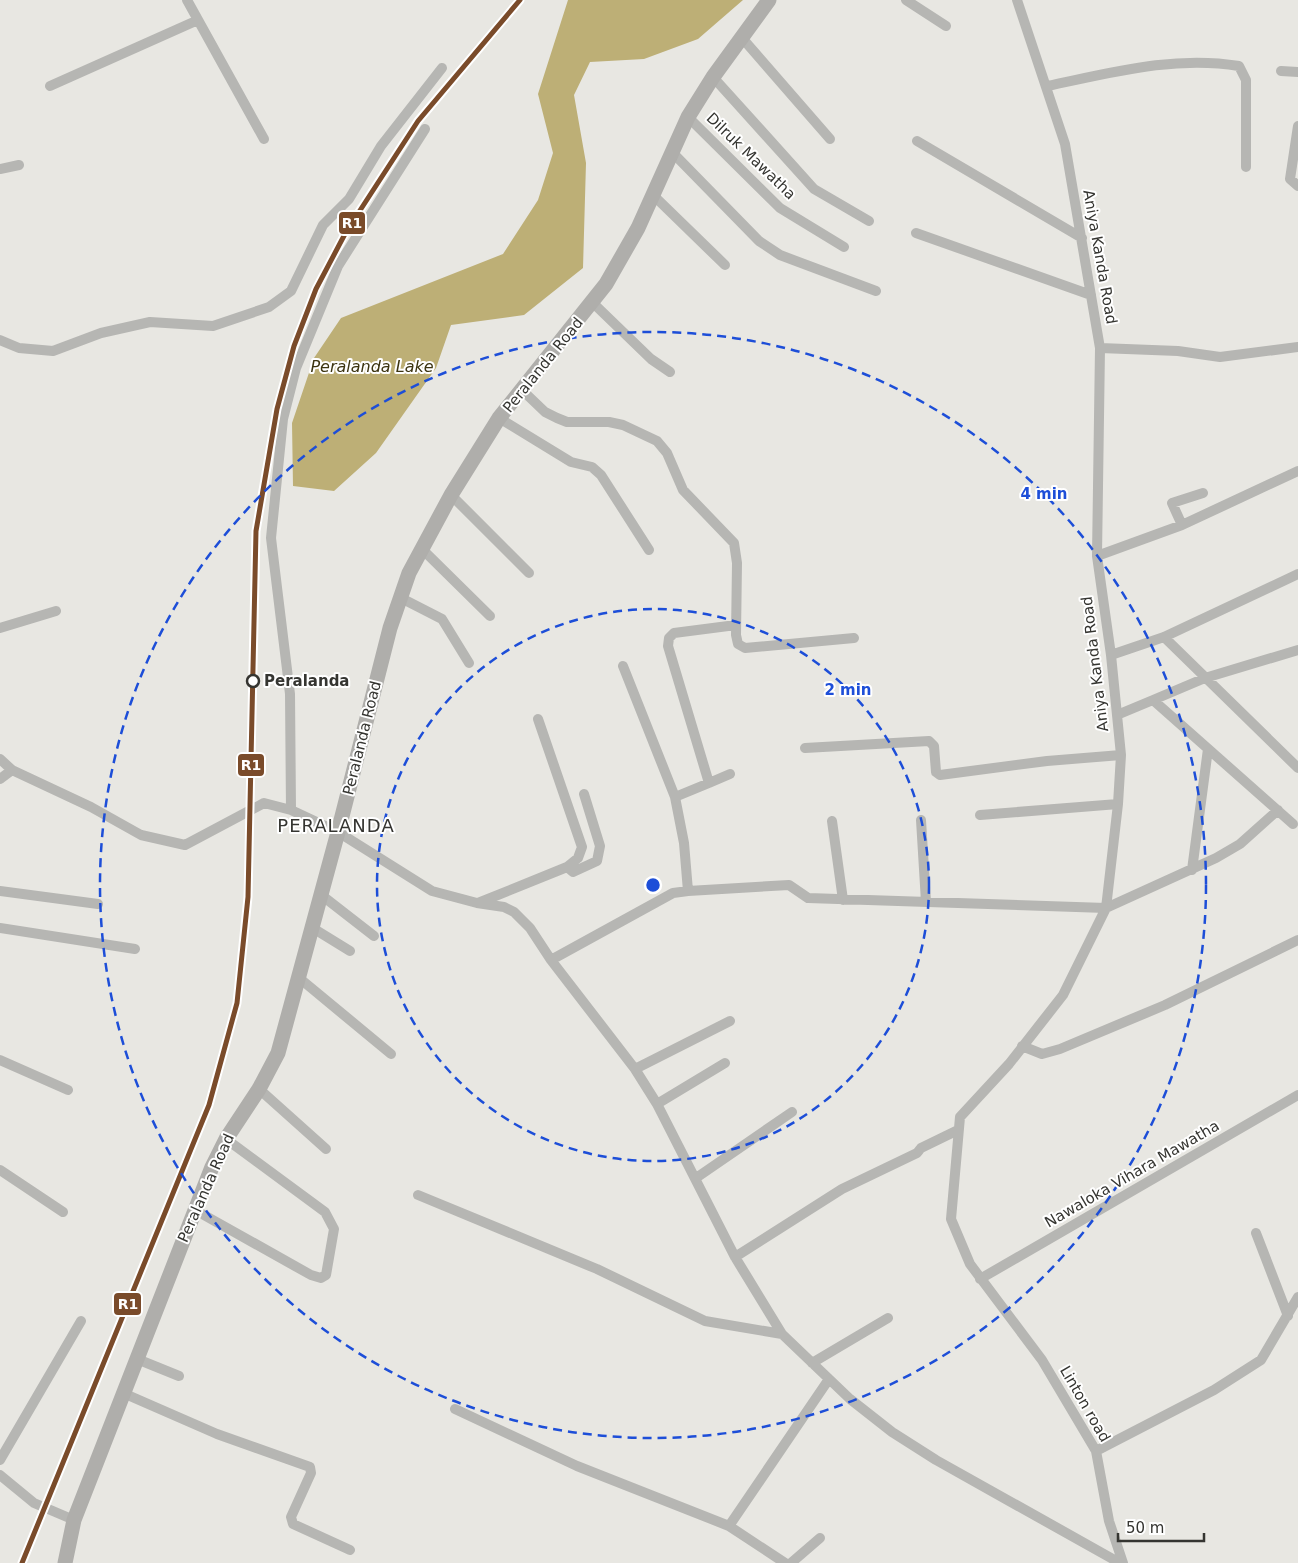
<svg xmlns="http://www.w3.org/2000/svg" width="1298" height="1563" font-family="'DejaVu Sans',sans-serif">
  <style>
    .water { fill: #bdaf76 }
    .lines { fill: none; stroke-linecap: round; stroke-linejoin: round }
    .minor { stroke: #b6b6b3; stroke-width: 10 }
    .primary { stroke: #afaeab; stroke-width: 15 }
    .rail-1-casing { stroke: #fff; stroke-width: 9 }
    .rail-1 { stroke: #7a4b2a; stroke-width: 5 }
    .ring { fill: none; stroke: #1d4ed8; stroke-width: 2.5; stroke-dasharray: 9 6 }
    .stop-dot { fill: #fff; stroke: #353531; stroke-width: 2.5 }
    .labels { text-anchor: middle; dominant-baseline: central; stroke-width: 4; stroke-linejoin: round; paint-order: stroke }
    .street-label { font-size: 15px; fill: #353531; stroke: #fff }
    .stop-label { font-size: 15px; font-weight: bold; fill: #353531; stroke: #fff; text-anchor: start }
    .water-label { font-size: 16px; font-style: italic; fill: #3c3411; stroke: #fff }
    .quarter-label { font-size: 18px; letter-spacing: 1px; fill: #353531; stroke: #fff }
    .centre { fill: #1d4ed8; stroke: #fff; stroke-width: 2.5 }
    .ring-label { font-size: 15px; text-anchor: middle; font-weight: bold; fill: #1d4ed8; stroke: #fff; stroke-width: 4; stroke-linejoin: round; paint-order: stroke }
    .line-badge { stroke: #fff; stroke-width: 2 }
    .badge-label { font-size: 14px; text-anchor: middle; font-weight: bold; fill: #fff }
  </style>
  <rect width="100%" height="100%" fill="#e8e7e2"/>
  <path class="water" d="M568,0h175l-45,39 -54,20 -54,3 -16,33 12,68 -3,105 -59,47 -73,10 -15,43 -60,85 -42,38 -41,-5 -1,-63 22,-65 27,-40 162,-64 35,-54 15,-47 -15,-59z"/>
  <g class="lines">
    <path class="minor" d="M187,0l77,139
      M906,0l40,26
      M1017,0l48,144 35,204 -3,208 14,99 10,100 -3,49 -12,104 -43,87 -54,69 -49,53 -9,102 19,45 72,96 54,91 13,70 14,42
      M743,39l87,100
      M1281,71l17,1
      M713,77l101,112 55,32
      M50,86l148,-66
      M1047,86c63,-13 127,-31 192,-20l7,14v87
      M688,117l92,91 64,39
      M1298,126l-8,53 8,7
      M917,141l165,97
      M671,151l88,90 21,14 96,36
      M0,169l19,-4
      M653,195l72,70
      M916,233l175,62
      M593,303l58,56 19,13
      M0,340l19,8 34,3 48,-18 49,-11 63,4 56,-19 22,-16 32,-66 26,-26 32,-53 61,-78
      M1100,348l78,3 42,6 78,-10
      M522,390l23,22 12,6 10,4h42l14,3 34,16 10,12 16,37 51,53 3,20 -1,72 2,9 7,4 109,-10
      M499,418l72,44 21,5 9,8 48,75
      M451,495l78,78
      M1182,525l-10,-22 31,-10
      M421,548l69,68
      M1097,556l85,-31 116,-54
      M399,597l43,22 27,44
      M0,628l56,-17
      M1164,637l134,131
      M1111,655l53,-18 134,-63
      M623,666l52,131 9,46 4,48
      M1153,700l52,-22 93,-28
      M1117,715l36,-15 140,124
      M805,748l124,-7 5,5 2,26 4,3 107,-14 74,-6
      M0,759l12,11 79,37 50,28 44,10 79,-42 27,7 47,22 94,59 45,12 27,4 10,5 16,16 21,32 84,109 22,35 78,153 47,77 68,65 42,33 44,28 184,103
      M0,779l12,-9
      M709,783l21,-9
      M675,797l34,-14 -41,-137 1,-8 5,-5 62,-8
      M291,810l-1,-116 -19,-156 12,-119 13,-51 42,-102 87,-137
      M980,815l138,-11
      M921,820l5,82
      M832,821l11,79
      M567,867l6,5 24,-11 3,-15 -16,-52
      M1192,870l16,-121
      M0,891l98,13
      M320,894l54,42
      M478,903l89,-36 11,-9 4,-11 -44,-128
      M311,927l39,24
      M0,928l135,21
      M551,960l122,-67 15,-2 101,-6 19,13 298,10 110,-50 24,-14 38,-34
      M298,977l93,77
      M1022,1046l20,8 18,-5 105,-44 133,-65
      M0,1060l68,30
      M635,1069l95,-48
      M259,1089l67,60
      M657,1104l68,-41
      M0,1170l63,42
      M696,1178l96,-66
      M418,1195l179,74 108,52 77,13
      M195,1210l116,65 10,3 5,-3 8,-46 -9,-17 -99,-73
      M1256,1233l32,83
      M735,1257l107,-68 75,-36 4,-5 37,-18
      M980,1279l318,-184
      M137,1359l42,17
      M812,1363l76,-45
      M123,1393l94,41 93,33 1,6 -20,44 2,7 57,26
      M455,1409l122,57 152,60 56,37
      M1096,1451l118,-61 47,-30 37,-63
      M0,1460l81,-139
      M0,1475l34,28 40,17
      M729,1526l100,-147
      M791,1563l29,-25"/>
    <path class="primary" d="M65,1563l9,-43 138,-353 14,-28 33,-50 19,-36 60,-221 52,-204 19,-55 42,-78 48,-77 107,-134 32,-56 50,-111 25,-40 56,-77"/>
    <g class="rail-1-casing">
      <path id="rail-1" d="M22,1563l187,-458 28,-102 11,-106 8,-366 21,-122 17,-63 22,-57 30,-57 72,-111 102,-121"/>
    </g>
    <use href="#rail-1" class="rail-1"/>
  </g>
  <g class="ring">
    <circle cx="653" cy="885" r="276"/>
    <circle cx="653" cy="885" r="553"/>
  </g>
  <circle class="stop-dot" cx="253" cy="681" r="6"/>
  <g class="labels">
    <g class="street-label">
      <text transform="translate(751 156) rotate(44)">Dilruk Mawatha</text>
      <text transform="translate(1100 257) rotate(80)">Aniya Kanda Road</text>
      <text transform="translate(543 365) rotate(-51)">Peralanda Road</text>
      <text transform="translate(1095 664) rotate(-97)">Aniya Kanda Road</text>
      <text transform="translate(362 738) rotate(-76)">Peralanda Road</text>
      <text transform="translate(1132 1174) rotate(-30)">Nawaloka Vihara Mawatha</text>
      <text transform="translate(206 1188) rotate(-66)">Peralanda Road</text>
      <text transform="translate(1085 1404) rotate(60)">Linton road</text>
    </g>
    <g class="stop-label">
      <text x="264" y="681">Peralanda</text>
    </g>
    <g class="water-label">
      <text x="372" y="366">Peralanda Lake</text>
    </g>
    <g class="quarter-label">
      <text x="336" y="825">PERALANDA</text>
    </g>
  </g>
  <circle cx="653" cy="885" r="8" class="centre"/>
  <g class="ring-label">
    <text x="1044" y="499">4 min</text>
    <text x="848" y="695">2 min</text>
  </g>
  <g class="line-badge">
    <rect x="338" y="211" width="28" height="24" rx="5" fill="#7a4b2a"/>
    <rect x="237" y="753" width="28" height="24" rx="5" fill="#7a4b2a"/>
    <rect x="113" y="1292" width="29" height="24" rx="5" fill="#7a4b2a"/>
  </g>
  <g class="badge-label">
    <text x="352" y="228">R1</text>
    <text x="251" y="770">R1</text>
    <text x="128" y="1309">R1</text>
  </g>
  <path d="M1118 1533v8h86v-8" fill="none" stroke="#353531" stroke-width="2.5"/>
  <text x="1126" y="1533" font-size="15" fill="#353531" stroke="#ffffff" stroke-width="4" paint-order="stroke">50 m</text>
</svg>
